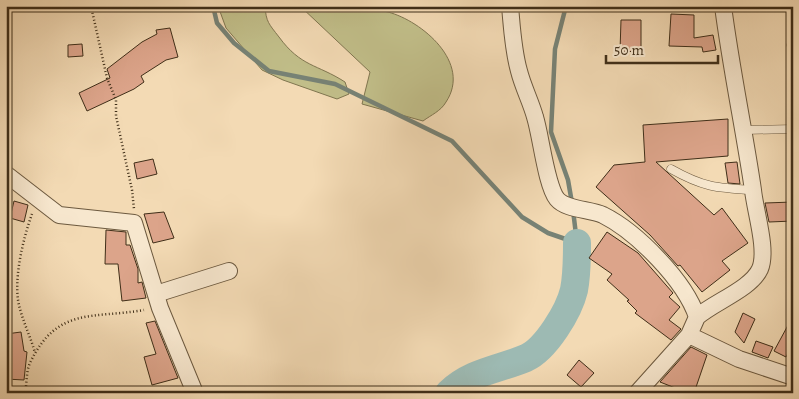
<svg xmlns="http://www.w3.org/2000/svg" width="799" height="399" font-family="Alegreya,serif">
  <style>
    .green { fill: #c1be89; stroke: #807650 }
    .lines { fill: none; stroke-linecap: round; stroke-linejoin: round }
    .stream { stroke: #778275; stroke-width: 4.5 }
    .river { stroke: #9dbab3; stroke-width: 28 }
    .building { fill: #dca48a; stroke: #3f2e18 }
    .service-casing { stroke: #6c593f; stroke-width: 9 }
    .minor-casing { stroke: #6c593f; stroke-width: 18 }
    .path { stroke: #3f2e18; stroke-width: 2.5; stroke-dasharray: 1 2.5; stroke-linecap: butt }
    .service { stroke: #f7e7ce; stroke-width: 8 }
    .minor { stroke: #f7e7ce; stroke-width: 16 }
  </style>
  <rect width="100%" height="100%" fill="#f3dab4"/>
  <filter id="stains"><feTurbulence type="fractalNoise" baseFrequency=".004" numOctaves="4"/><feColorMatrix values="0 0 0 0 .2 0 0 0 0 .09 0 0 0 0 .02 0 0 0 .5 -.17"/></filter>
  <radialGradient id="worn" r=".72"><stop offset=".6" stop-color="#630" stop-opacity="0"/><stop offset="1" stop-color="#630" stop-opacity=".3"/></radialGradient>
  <path class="green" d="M218,6h47c1,16 4,18 14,31 22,30 38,27 66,45l4,12 -12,5 -54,-19 -21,-10 -36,-42z
    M300,6c30,0 59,-2 88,6 34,9 84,51 58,90 -5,9 -15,13 -23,19l-61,-17 8,-32z"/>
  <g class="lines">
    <path class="stream" d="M213,6l4,17 17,20 35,28 66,13 117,57 70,76 26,16 29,10 -4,-33
      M566,6l-11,43 -4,83 17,48 4,23"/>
    <path class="river" d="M449,393c21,-21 51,-24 77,-35 20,-9 43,-47 48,-68 3,-15 3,-31 3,-47"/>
  </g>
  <path class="building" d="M671,14l23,1v23l19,-3 3,15 -13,2 -1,-5 -33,-1z
    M621,20h20v32l-21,-1z
    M170,28l8,29 -12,3 -25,16 3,6 -10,7 -47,22 -8,-18 31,-15 -3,-9 35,-27 15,-8 -1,-4z
    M82,44l1,12 -15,1v-12z
    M728,119v37l-72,6 58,53 8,-7 26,35 -26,18 8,9 -28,22 -22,-27 -2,1 -28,-31 -54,-48 18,-22 31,-3 -2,-37z
    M153,159l4,15 -20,5 -3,-16z
    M737,162l3,22 -12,-1 -3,-20z
    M14,201l14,4 -4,17 -14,-4z
    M793,202v19l-24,1 -4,-19z
    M164,212l10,26 -21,5 -9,-29z
    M106,230l20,2v13h4l8,24v14l4,-1 4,16 -24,3 -4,-37h-13z
    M607,232l31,21 35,40 -4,4 11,10 -11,13 12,9 -10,11 -36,-27 2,-2 -10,-10 2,-1 -22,-20 5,-6 -23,-16z
    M743,313l12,6 -11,24 -9,-11z
    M793,316v27l-7,14 -12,-6z
    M155,321l23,57 -26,7 -8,-28 12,-3 -10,-31z
    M21,332l3,19 3,1 -3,28 -18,-1v-45z
    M756,341l17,6 -5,11 -16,-6z
    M691,347l16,8 -13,38h-6l-28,-11z
    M579,360l15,13 -13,14 -14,-12z"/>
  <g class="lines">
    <g class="service-casing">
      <path id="service" d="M791,45h2
        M744,130l49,-1
        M671,169c32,18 45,19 81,21"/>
    </g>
    <g class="minor-casing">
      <path id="minor" d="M510,6c2,22 3,44 9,65 4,16 12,31 16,46 6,19 11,68 22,82 9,11 33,10 46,16 34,17 82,66 94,102l-8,18 -52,58
        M6,174l53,41 75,8 26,85 35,85
        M156,294l73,-23
        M697,317c17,-15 54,-28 63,-48 8,-19 -5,-58 -7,-79 -9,-61 -22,-122 -30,-184
        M689,335l50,24 54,18"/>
    </g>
    <path class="path" d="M91,6l16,72 9,22v16l16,74 2,19
      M32,214c-9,25 -20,69 -12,95 4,15 11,29 15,44
      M25,393c2,-9 1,-22 5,-30 27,-57 63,-44 114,-53"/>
    <use href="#service" class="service"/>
    <use href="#minor" class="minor"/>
  </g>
  <rect width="799" height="399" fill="none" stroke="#f3dab4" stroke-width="25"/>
  <rect x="8" y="8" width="784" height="384" fill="none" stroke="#3f2e18" stroke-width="2.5"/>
  <rect x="12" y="12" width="774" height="374" fill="none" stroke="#3f2e18"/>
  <path d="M606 55v8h112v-8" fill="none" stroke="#3f2e18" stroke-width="2.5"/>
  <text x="614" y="55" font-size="15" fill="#3f2e18" stroke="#f7e7ce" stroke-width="4" paint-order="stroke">50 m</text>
  <rect width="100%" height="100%" filter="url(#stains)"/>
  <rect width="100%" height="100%" fill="url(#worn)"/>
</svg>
